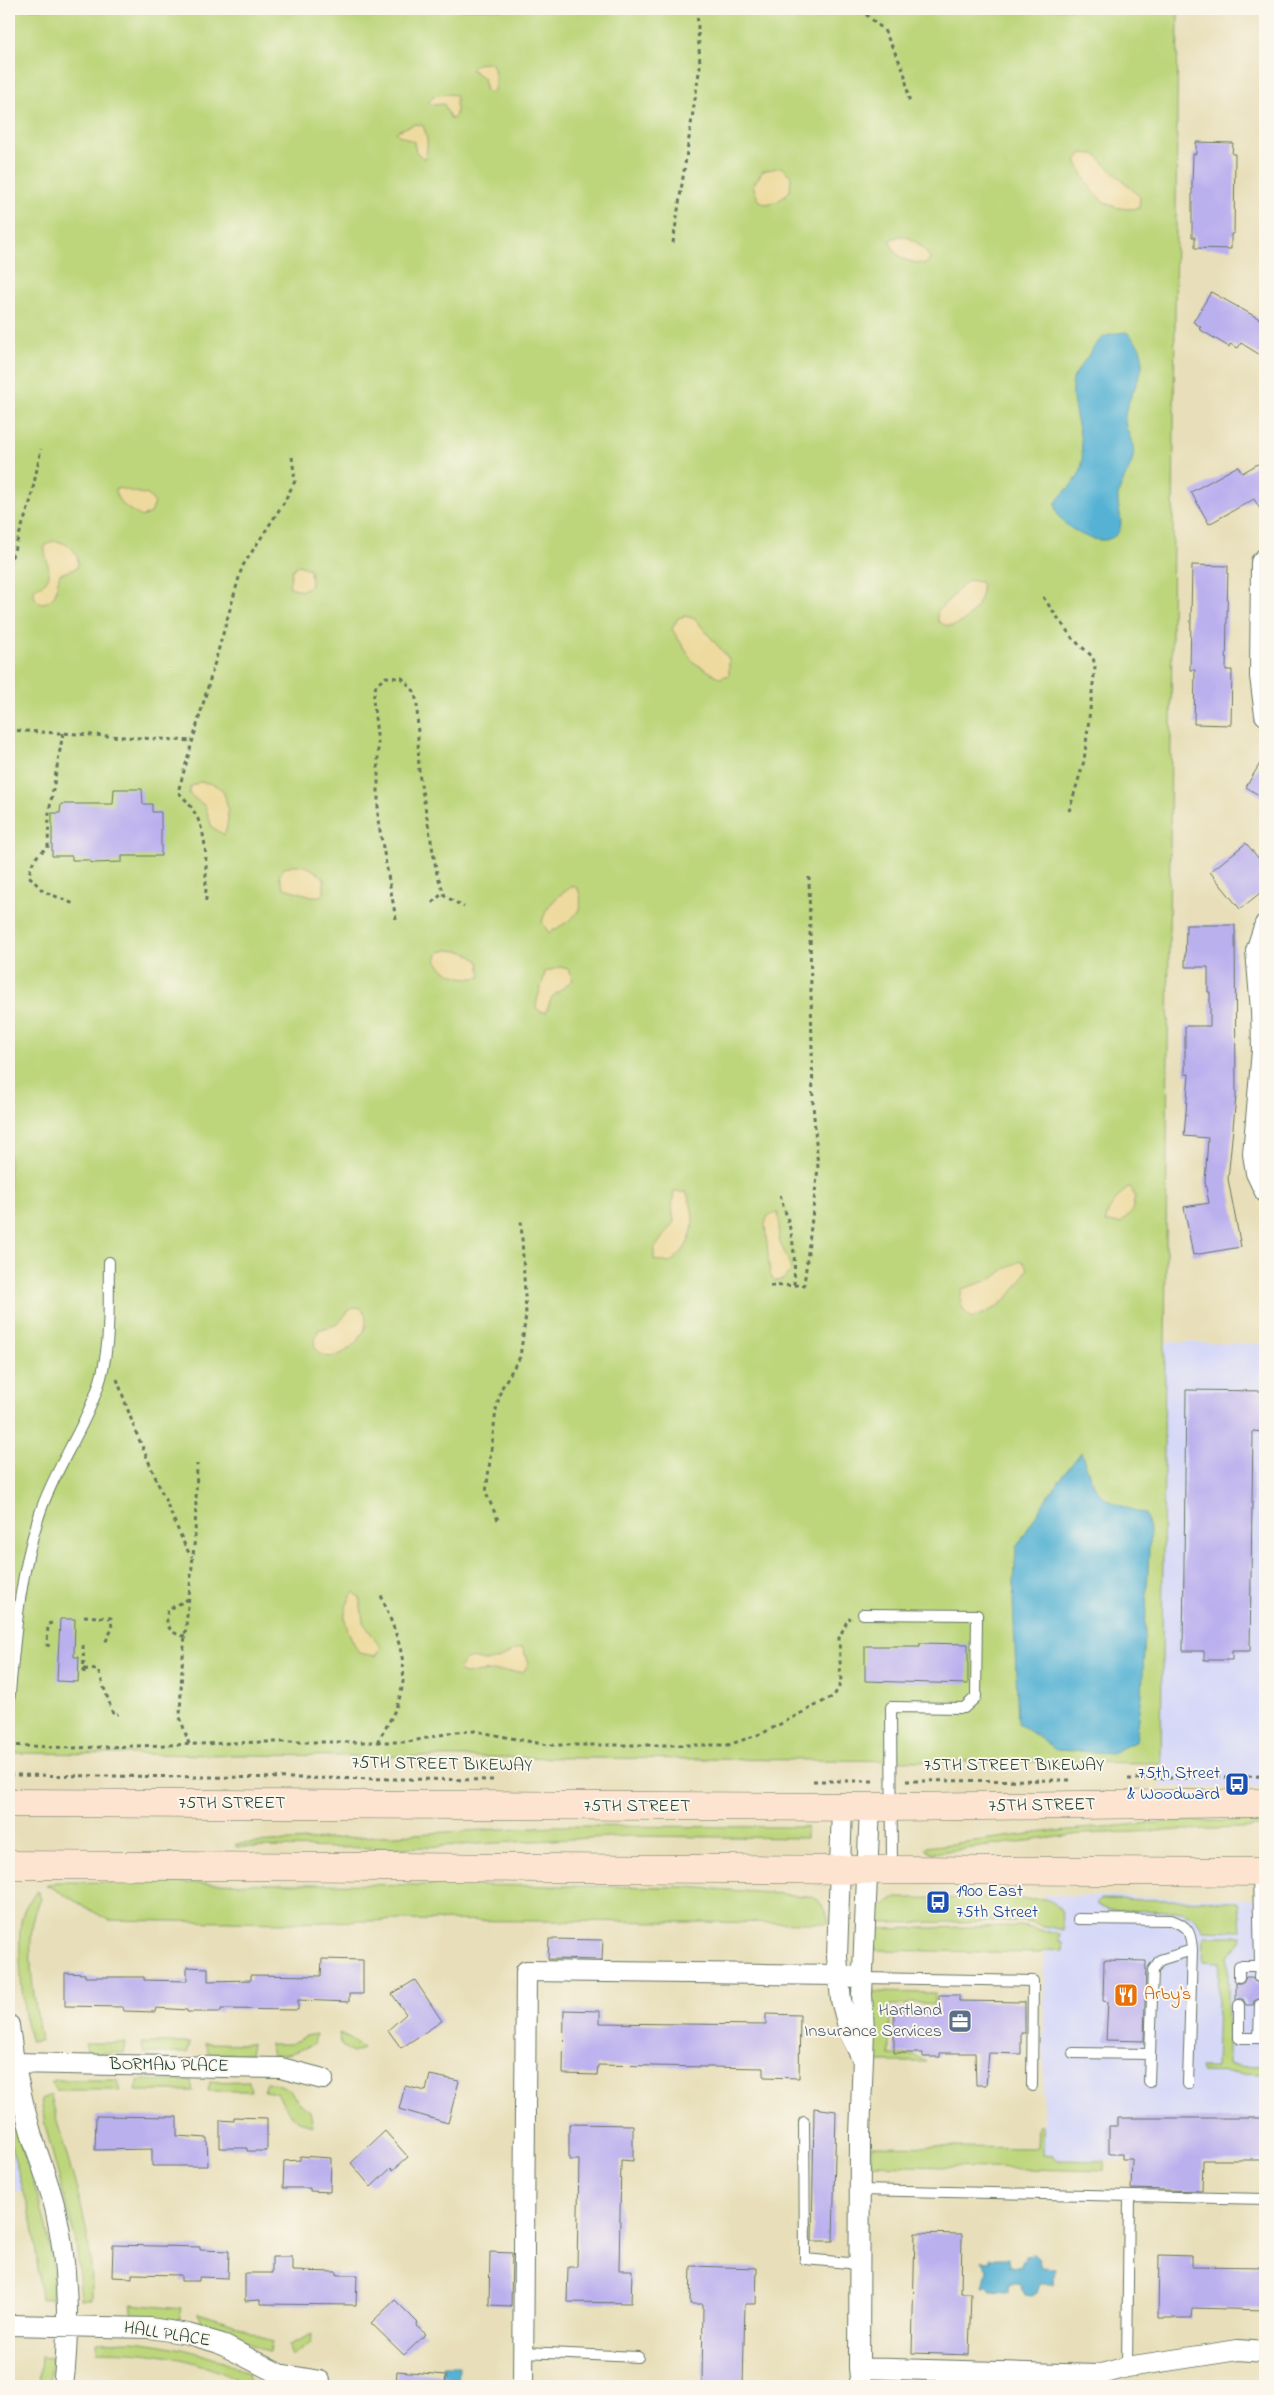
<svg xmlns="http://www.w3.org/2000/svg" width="1274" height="2395" font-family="'Indie Flower',sans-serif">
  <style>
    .built { fill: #d6d8f8 }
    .green { fill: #bdd67b; stroke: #6e8a58 }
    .sand { fill: #eeda9e; stroke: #868c69 }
    .water { fill: #56b2d4; stroke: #3a7884 }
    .building { fill: #bbb0ee }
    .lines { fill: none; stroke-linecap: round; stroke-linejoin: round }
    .service-casing { stroke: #657663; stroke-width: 12 }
    .minor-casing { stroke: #657663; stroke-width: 22 }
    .secondary-casing { stroke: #657663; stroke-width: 29 }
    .path { stroke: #657663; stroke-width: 3; stroke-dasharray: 4 4; stroke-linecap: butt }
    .service { stroke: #fff; stroke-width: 10 }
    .minor { stroke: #fff; stroke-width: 20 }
    .secondary { stroke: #fde4d0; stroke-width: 28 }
    .labels { text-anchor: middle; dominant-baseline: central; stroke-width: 4; stroke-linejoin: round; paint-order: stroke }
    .street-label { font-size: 18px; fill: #1f3d34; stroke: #fbf7ec }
    .transit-label { font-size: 18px; fill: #164399; stroke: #fbf7ec; text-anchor: end }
    .food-label { font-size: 18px; fill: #c56008; stroke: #fbf7ec; text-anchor: start }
    .service-label { font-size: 18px; fill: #4e5e75; stroke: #fbf7ec; text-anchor: end }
  </style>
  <rect width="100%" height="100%" fill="#fbf7ec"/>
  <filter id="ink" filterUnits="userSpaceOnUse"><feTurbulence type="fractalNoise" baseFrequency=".02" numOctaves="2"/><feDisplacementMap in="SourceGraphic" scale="10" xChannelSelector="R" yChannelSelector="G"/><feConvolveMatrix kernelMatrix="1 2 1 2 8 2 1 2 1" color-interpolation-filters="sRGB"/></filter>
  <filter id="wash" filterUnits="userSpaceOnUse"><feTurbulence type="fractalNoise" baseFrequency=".0096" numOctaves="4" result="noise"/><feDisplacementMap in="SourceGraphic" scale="20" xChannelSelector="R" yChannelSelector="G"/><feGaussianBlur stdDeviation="1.12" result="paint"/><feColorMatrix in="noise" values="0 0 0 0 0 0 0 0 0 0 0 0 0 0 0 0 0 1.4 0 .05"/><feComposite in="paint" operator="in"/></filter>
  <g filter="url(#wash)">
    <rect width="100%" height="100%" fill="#e8dfba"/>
    <path class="built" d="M1165,1342l100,2v443h-105z
      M1044,1895l221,4v263l-222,-3z
      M9,2105l1,5 28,81h-29z"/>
    <path class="green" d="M9,9h1169l-17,1754 -1152,-10z
      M1177,1821h88v6l-184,7 -148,19 -8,-4 2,-2 118,-15z
      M555,1826l251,1v11l-178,-2 -225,12 -167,-1v-3z
      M57,1882l630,5 121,9c14,4 19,14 21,27l-428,-3 -111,3 -182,-3 -57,-33 -5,-1z
      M38,1891l3,8c-20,38 -6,101 0,142l-10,1c-8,-19 -14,-99 -10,-120 2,-12 8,-23 17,-31z
      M894,1898l150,1c17,4 20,15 19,31l-42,-9 -146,2 5,-15z
      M1101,1899l135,2 3,2 2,28 -38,-1c-6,-11 -13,-17 -26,-19l-69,-1 -11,-5v-4z
      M1020,1926l39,8v7l4,1v9l-16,-1 -7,3 -165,-3v-21z
      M1204,1936h37l-1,5 -12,16v108l37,1v8l-64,-2 -1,-4h16l3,-106 -16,-1z
      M872,1992l63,1v11l-25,-2 -3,3h-17v50h26l10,7h-55l-4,-65z
      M339,2033l13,6 11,10 -11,4 -10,-7z
      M316,2034l-2,10c-15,6 -25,12 -42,11l-3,-11h22l15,-8z
      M85,2043h41l-2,10h-36z
      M141,2043h49l-3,10h-43z
      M205,2043l47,1 -2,10 -42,-1z
      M56,2080h61l3,10h-65l-4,-8z
      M138,2080l53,1 2,10h-58z
      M249,2081l2,10h-43l2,-9z
      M267,2082c27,3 23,16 43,29l3,14 -14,-4 -9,-7 -13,-21 -13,-2z
      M51,2095c11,54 34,107 39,162 2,14 2,28 2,42h-11l-5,-57 -31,-117 -4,-26z
      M9,2113c5,4 8,20 10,27 16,48 39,107 33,158l-11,1 -8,-74 -24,-86z
      M1038,2126h5v29l11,1 4,4 46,1v10l-233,-6v-19l166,2z
      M131,2304l51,5 -3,11 -46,-5z
      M198,2313l33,10 41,19 -2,11 -32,-16 -37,-13z
      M312,2334l-1,9 -20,13 -2,-11z
      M132,2341c46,5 74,12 116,32l2,13c-58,-29 -89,-34 -153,-35l-1,-9z
      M41,2357l10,1 -1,28h-11z"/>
    <path class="sand" d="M487,63l5,1c4,6 4,22 1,29l-7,-2 -3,-13 -12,-9 5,-5z
      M445,94l11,1v20l-3,4 -3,-1 -6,-14 -12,1 -3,-3 4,-6z
      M415,124l7,1c6,8 7,25 2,34l-8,-7 -2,-10 -17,-8v-3z
      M1082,153l13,1c14,15 30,28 45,43l-1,11c-36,6 -51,-19 -63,-48z
      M781,167l10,9 -1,15 -12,10 -12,3 -8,-4 -5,-15 10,-14z
      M899,236c14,0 24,11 32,23l-6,5c-19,-3 -29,-4 -35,-24z
      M118,488l30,7 7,8 -4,10 -9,4c-11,-6 -26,-14 -27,-28z
      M53,541c14,0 29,12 24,27l-17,6c-5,12 -1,29 -20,29 -6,-4 -8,-10 -4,-16 24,-7 7,-27 9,-41z
      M298,565l12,4 1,16 -10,6 -12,-5 3,-16z
      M968,580l12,2 2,4c2,15 -17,42 -33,40 -4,0 -8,-3 -11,-5l-1,-9z
      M685,616l10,3 34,40v16l-9,3 -27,-16 -21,-33 6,-11z
      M199,782c7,0 16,2 22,7 8,9 9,37 3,46l-12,-8 -7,-21 -16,-12 1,-7z
      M292,865c13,-1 23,4 32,14v14l-3,3h-9l-28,-8 -5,-12 5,-8z
      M573,886l5,3c10,25 -10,32 -29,44l-7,-11c4,-17 16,-27 31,-36z
      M449,950l16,2 14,9 2,16c-17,3 -35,-1 -45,-17l3,-8z
      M560,967l8,2 5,11 -21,17 -6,15h-5l-5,-4c1,-13 7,-24 9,-36z
      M1130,1187l5,9 -3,15 -11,12h-15c-1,-13 14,-30 24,-36z
      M674,1192h12c13,26 8,55 -17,71l-15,-3v-11l20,-27 -2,-15z
      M777,1212c5,10 0,18 2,28 4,11 10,19 12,31l-9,9 -7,1 -5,-6 -5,-51 2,-7z
      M1022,1261l6,7c-16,28 -26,41 -57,50 -11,-10 -12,-15 -9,-29l30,-10 17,-13z
      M356,1307l5,1c23,23 -37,72 -47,36l4,-14 20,-6 11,-14z
      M354,1592l6,6 3,24 18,26 -5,8 -17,-3c-12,-23 -22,-38 -5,-61z
      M522,1647l7,16 -6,9 -32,-1 -27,3 -6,-3c3,-6 4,-10 11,-12 6,-2 13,3 20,2 14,-1 21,-11 33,-14z"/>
    <path class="water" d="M1127,332c4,5 12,12 14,19 7,22 -14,44 -16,66 -1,11 6,19 8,29 4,18 -13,34 -15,51 -1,10 6,25 1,34 -13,21 -48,1 -59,-13 -3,-3 -4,-9 -5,-14 8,-14 26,-23 27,-41 3,-24 -14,-65 -9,-84 3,-7 10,-16 15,-23 12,-19 16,-22 39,-24z
      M1081,1452c18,50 15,45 64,62l5,15 -8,166 -6,46 -24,12 -56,-3 -38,-27 -5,-123 3,-52 33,-54z
      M1033,2254l5,4 3,9 14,1 -1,16h-14l-3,9 -5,3 -7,-1 -6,-12h-10v9l-19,-1 -1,-4h-6l4,-17 -5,-9 8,1v-4h19l1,8 10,1 6,-12z
      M443,2366h16l-1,20h-16z"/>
    <g id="blocks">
      <path class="building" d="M1196,142l37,1 -1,11h3l-1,80h-3v15l-36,-1v-11h-3v-52l1,-31h3z
        M1211,292l54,30v36l-24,-15 -3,5 -8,-4 -1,3 -30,-18 2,-2 -8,-5z
        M1265,460v57l-11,-18 -45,25 -18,-32 47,-26 4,7z
        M1192,565l36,1 -2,104h6l-1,55 -37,-1 1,-54h-5z
        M1265,755v44l-19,-12z
        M114,789h28l1,15h9v8h9v44h-39v6l-28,1 -4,-1v-2h-18v-4h-20v-43h8l1,-9h52z
        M1246,843l13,16 6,-5v35l-25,20 -30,-37z
        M1186,925h49l1,172 -8,82 13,68 -48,8 -9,-48 25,-4 -4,-21 3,-44 -24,-2 5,-62h-4v-48h25v-34h-2v-25h-23z
        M1186,1390l79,1v41l-12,-1 -3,220h-18v9h-28v-9h-21z
        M60,1619h15l-1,38h5l-1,25 -21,-1z
        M920,1643l48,1v40l-103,-3v-35h55z
        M549,1939l54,1 -1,20 -54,-1z
        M322,1959l41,1v34h-14v8l-51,-2v10l-77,-1v3h-34v-2l-31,-2 -1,4 -31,-1 -1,-4 -58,-1v-33l20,1v3h59v3l43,1v-14l21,1v13l43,-1v-5l70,1z
        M1104,1960l42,1 -2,80 -38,-1 2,-38 -5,-1z
        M1246,1977h6l6,7 7,-5v22l-5,-3 -6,3 -1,4h-7l-3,-6h-7v-16h7z
        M415,1980l27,41 -41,27 -13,-18 18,-16 -14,-20z
        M939,1995h20v6l66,1v31h-4v21l-32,-1 -3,32h-10l-1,-32h-35v4h-17v-4h-29v-44h45z
        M564,2010l36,1v12l166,2v-11l34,1 -1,63 -35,-1v-9l-166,-3 -1,10 -34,-1z
        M430,2075l29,6 -11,42 -49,-14 6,-23 21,5z
        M814,2108l22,3 -3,130h-21z
        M96,2116l81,1v19l30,2 1,28h-56v-17l-57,1z
        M234,2117l33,1v33h-20v-3h-27v-28l14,1z
        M1118,2118h147v42h-62l-1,31 -71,-2 1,-30h-10v-5h-13v-28h9z
        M569,2124l64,1v36l-12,-1 -2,110h13l-1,33 -64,-1 1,-35h9l2,-107h-10z
        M385,2131l23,26 -15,13 -2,-2 -20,19 -20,-24z
        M300,2156l31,2 -1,34 -20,-1v-3h-27l1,-27 16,-1z
        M915,2233l47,1 -1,59h10l-2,62 -57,-2z
        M113,2245l87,2v3l29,1 -1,27 -29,-1v4h-18v-6l-49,-1v4l-20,-1z
        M490,2252l22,1 -1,53 -22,-1z
        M1159,2255l33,1v10l73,1v43l-73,-2 -1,10h-33z
        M272,2257h20v14l45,1v3h20l-1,30 -96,-1v-4l-15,1v-28h27z
        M691,2266l66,2 -1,36h-11l-2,82h-41l1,-82h-13z
        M395,2300l23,23 -2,3 10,8 -22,21 -33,-32z
        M397,2371l49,4 -1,11h-49z"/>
    </g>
  </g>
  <g filter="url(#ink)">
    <use href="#blocks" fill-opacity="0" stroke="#657663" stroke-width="1"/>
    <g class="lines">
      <g class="service-casing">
        <path id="service" d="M863,1614l114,1 -1,82 -12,11 -73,-1 1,162
          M9,1704c6,-65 10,-129 31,-191 14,-43 42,-80 57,-123 15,-40 11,-87 12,-128
          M1258,1873l2,93h5
          M1078,1919l93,1c17,6 20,12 21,30
          M1239,1977v-11h21l-1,11
          M863,1978l170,3 -1,105
          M1239,2005v33h26
          M1259,2038l1,-33
          M1073,2053l77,1
          M1149,2082l4,-112 7,-10 32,-10 -4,134
          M804,2122l1,137 54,5
          M860,2190l405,9
          M524,2352l114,5
          M1127,2367l2,-170"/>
      </g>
      <g class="minor-casing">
        <path id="minor" d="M1265,558l-4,4 -1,114 5,39
          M1265,924l-9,27 5,59 1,40 -9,104 3,19 9,19
          M842,1807l-5,150 4,43 9,34 12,24
          M9,2025c4,38 12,74 23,111 8,25 18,50 24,76 12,54 14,120 7,174
          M13,2063l268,5 42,11
          M9,2325l141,3 38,6 31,9 60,31 41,7
          M859,2368l239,7 29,-8 111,-17 27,2
          M523,2386l3,-415 313,4 24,3
          M861,2386l-2,-18 1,-233 4,-104 -2,-37 8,-187"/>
      </g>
      <g class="secondary-casing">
        <path id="secondary" d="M9,1803l883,4 373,-4
          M9,1865l1256,7"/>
      </g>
      <path class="path" d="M860,9l24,21 20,41 6,33
        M673,243l27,-177 -3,-57
        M9,565l21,-62 11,-54
        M1043,597l30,42 20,18 2,10 -11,94 -15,50
        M9,730l183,11
        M63,733l-14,79 -1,36c-12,6 -17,15 -19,28l14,15 31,13
        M206,901c-1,-44 6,-77 -28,-109l64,-225 41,-63 12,-23 -3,-24
        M432,903l11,-10
        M396,919l-18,-99v-76l-5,-45 3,-14 10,-8 16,1 12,13 3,12 2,70 18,101 8,22 19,11
        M780,1195c12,37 16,52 14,90
        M770,1286l34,-1 14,-117 -5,-64 -4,-227
        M117,1379l18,51 51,118 6,9
        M498,1520l-12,-27 10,-83 5,-21 19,-32 6,-42 -5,-96
        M84,1616l27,2 1,11 -7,14
        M52,1623l-4,1 -1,21 6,2
        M185,1636c-15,-2 -21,-11 -17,-26l20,-11
        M83,1645l1,28
        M84,1669l14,1 15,44h5
        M377,1742c40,-61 29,-84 4,-147
        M189,1744l-9,-27 2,-51 13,-130 2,-72
        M9,1745l63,3 191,-6h145l46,-10 21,-1 73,14h180l35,-12 71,-37 7,-13 -2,-45 9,-19 3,-1
        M9,1775l486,5
        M1128,1779l137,-3
        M813,1781h64
        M906,1781l166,-1"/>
      <use href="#service" class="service"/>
      <use href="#minor" class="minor"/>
      <use href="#secondary" class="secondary"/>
    </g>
  </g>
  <defs>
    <g id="bus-square" transform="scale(1.25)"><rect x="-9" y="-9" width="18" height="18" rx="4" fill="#1a4fb4" stroke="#fbf7ec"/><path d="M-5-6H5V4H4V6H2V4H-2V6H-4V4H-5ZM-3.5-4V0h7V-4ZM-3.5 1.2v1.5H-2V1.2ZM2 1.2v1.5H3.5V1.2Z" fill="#fff"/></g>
    <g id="restaurant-square" transform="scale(1.25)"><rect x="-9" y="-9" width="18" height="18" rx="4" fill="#e8710a" stroke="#fbf7ec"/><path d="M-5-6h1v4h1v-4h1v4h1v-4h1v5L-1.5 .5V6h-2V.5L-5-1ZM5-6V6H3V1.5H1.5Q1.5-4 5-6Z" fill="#fff"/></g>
    <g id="office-square" transform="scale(1.25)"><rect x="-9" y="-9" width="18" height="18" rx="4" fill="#5c6f8a" stroke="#fbf7ec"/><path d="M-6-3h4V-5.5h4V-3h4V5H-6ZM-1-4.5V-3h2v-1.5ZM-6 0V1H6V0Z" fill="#fff"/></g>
  </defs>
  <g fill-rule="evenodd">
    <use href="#bus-square" x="1237" y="1784"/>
    <use href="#bus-square" x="938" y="1902"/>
    <use href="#restaurant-square" x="1126" y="1995"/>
    <use href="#office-square" x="960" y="2021"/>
  </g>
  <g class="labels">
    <g class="street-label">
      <text transform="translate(442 1765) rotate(1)">75TH STREET BIKEWAY</text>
      <text x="1014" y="1766">75TH STREET BIKEWAY</text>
      <text x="232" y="1804">75TH STREET</text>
      <text transform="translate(1042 1806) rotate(-1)">75TH STREET</text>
      <text x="637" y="1807">75TH STREET</text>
      <text transform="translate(169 2066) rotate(1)">BORMAN PLACE</text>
      <text transform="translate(167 2335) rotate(9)">HALL PLACE</text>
    </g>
    <g class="transit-label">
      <text x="1220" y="1774">75th Street<tspan x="1220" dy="21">&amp; Woodward</tspan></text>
      <text x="956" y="1892" text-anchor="start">1900 East<tspan x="956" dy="21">75th Street</tspan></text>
    </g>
    <g class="food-label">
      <text x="1144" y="1995">Arby's</text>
    </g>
    <g class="service-label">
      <text x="942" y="2011">Hartland<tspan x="942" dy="21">Insurance Services</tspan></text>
    </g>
  </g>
  <rect width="1274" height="2395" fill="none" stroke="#fbf7ec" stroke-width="30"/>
</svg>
